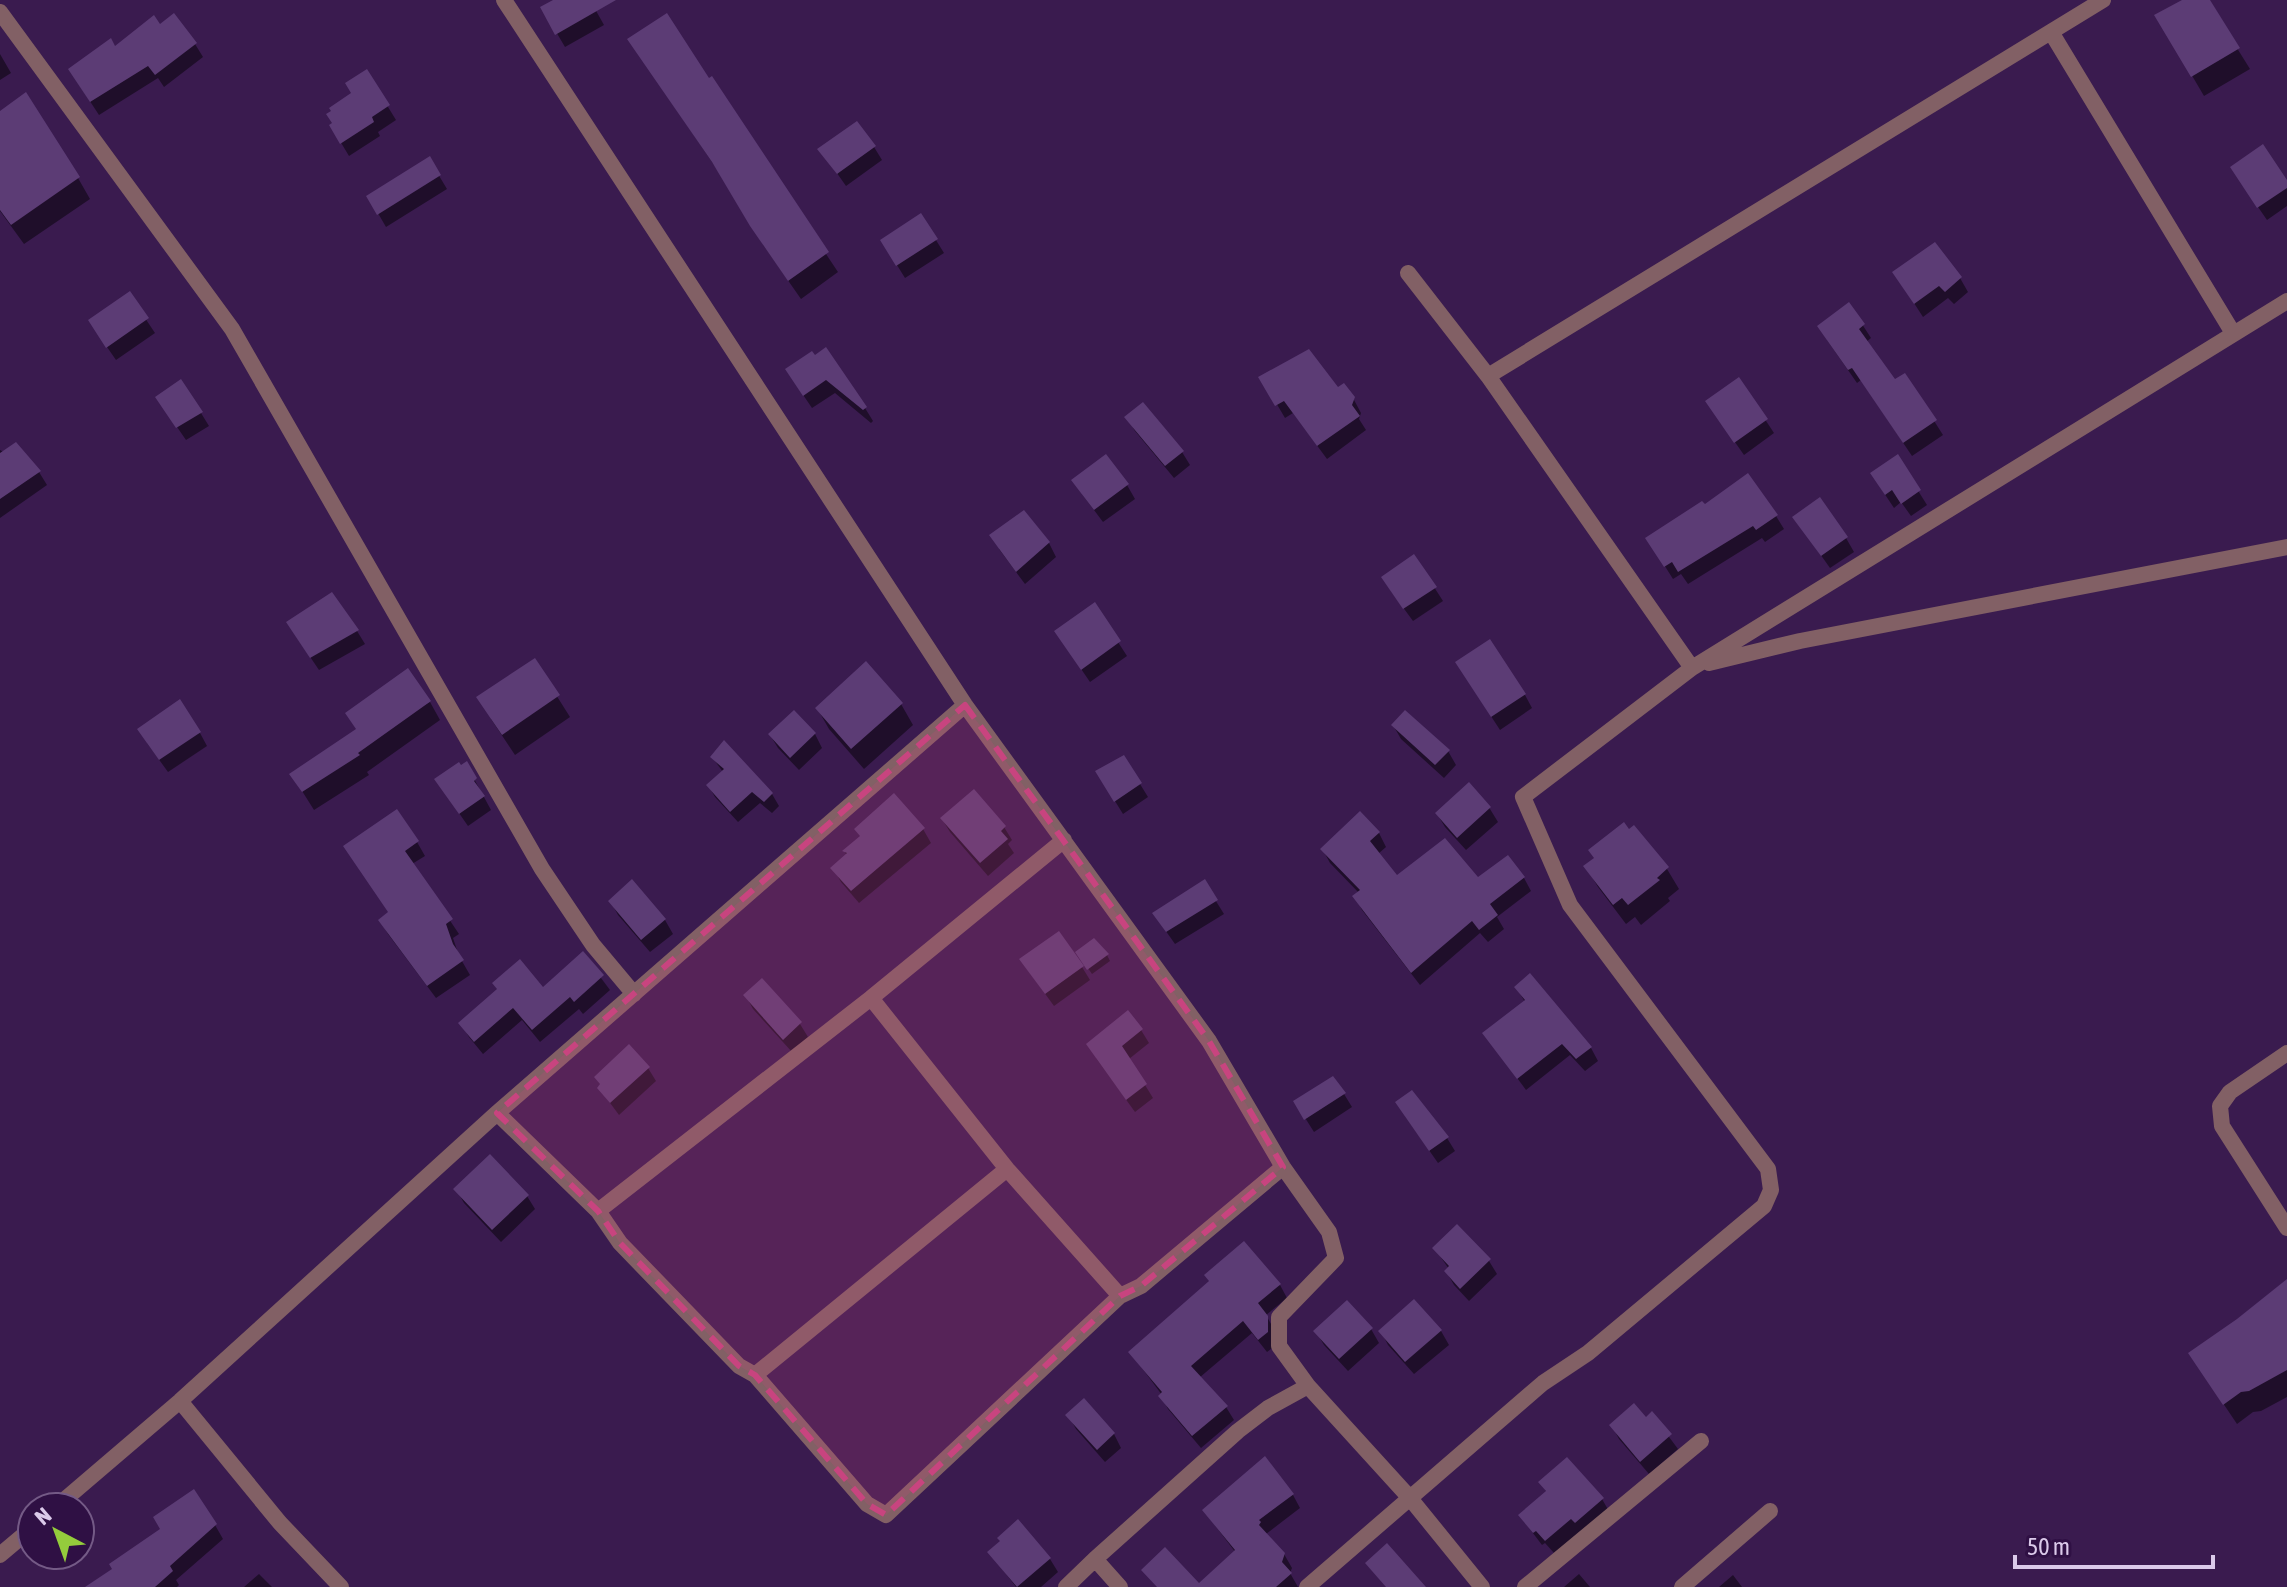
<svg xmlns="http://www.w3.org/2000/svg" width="2287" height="1587" font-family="'Asap Condensed',sans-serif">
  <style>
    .shadow { fill: #0007 }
    .building { fill: #5c3c75 }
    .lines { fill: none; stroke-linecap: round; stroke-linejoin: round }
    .street { stroke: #826065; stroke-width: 16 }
    .marked { fill: #c8447f; fill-opacity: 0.2; stroke: #c8447f; stroke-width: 6; stroke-dasharray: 16 10; stroke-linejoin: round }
  </style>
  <rect width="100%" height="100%" fill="#3a1b4f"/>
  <path class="shadow" d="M557,0h33l14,25 -39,22 -23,-39z
    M2186,0h21l43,69 -46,27 -47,-80z
    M160,27l35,17 8,13 -39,30 -6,-9 -59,37 -21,-32 36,-34z
    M629,40l155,151 54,81 -37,27 -37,-53 -39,-65z
    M0,54l11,19 -11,7z
    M366,71l30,49 -18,12 2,4 -31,20 -18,-30 3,-2 -1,-12 21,-18z
    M0,114l78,64 12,21 -66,45 -24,-33z
    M874,147l8,13 -36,26 -26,-37z
    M429,159l18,30 -61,38 -18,-31z
    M2240,181l47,2v23l-20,14z
    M921,216l23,37 -39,25 -23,-37z
    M1960,278l8,14 -14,12 -6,-6 -25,19 -20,-31z
    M129,294l26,39 -39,27 -18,-26z
    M1849,304l22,34 -5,4 29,40 10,-7 38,60 -31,21 -51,-76 -4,3 -30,-43z
    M812,353l53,55 8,13 -2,2 -36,-30 -23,15 -17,-25z
    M1261,377l76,13 16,8 8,15 -2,6 7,11 -39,29 -34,-46 -8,5z
    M1739,380l35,53 -30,22 -28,-40z
    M166,411l35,2 8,13 -23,14z
    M1127,418l55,34 8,13 -16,13 -39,-47z
    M0,450l39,22 8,13 -47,33z
    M1897,457l30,48 -16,11 -10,-14 -7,6 -14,-21z
    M1127,485l8,14 -32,23 -21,-28z
    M1704,507l72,9 8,13 -19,13 -3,-4 -74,46 -7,-10 -8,5 -17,-27z
    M1803,530l43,8 8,14 -24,16z
    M1049,543l7,14 -31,27 -26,-35z
    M1414,556l29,45 -30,20 -22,-30z
    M1094,605l33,51 -37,26 -26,-38z
    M357,631l8,13 -46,26 -23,-34z
    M534,660l36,57 -55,38 -24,-36z
    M1465,676l60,19 7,13 -32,22z
    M430,702l10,18 -73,52 2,3 -55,35 -22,-35z
    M901,704l12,21 -49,44 -35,-40 -12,-21z
    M794,712l21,22 7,14 -23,22 -21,-22 -8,-13z
    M1393,725l55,26 8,14 -12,13 -43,-39z
    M200,733l7,13 -39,26 -21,-29z
    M712,757l60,37 7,12 -7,7 -12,-10 -22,19 -23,-25 -7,-12 15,-13z
    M466,764l25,46 -23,16 -23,-33 15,-25z
    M1097,772l43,12 8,13 -25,17z
    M1469,785l21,24 8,13 -32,28 -21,-23 -8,-13z
    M894,796l29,33 8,14 -72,60 -18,-21 -8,-14 14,-12 -2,-4 16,-14z
    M942,819l62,8 8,13 -4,4 6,9 -26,23 -38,-44z
    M1634,828l33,41 12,20 -11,9 2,3 -29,24 -6,-8 -9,7 -28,-37 -12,-20z
    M1379,833l7,14 -8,7 19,23 127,1 7,13 -34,26 7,12 -16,13 -8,-9 -60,52 -58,-75 -7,-14 4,-3 -29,-30 -7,-13z
    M417,842l8,14 -13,8 47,70 -6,4 6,18 11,19 -34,23 -48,-64 -8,-14 10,-6 -36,-54z
    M632,882l33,38 8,14 -23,18 -32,-37 -7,-13z
    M1204,882l20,32 -49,30 -12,-17z
    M583,954l27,36 -27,24 -4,-5 -39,33 -18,-22 -39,34 -14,-17 -8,-13 82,-34z
    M1107,955l3,6 -18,13 -11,-16z
    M1082,967l8,13 -36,26 -24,-33z
    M1530,976l61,72 7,13 -13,10 -15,-16 -44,35 -42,-57 41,-31 -9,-15z
    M746,996l54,28 8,13 -16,15 -39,-43z
    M1141,1030l8,13 -20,16 24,39 -18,14 -39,-54z
    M648,1068l8,13 -37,34 -20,-27z
    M1344,1094l8,13 -38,25 -19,-30z
    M1405,1116l42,22 8,13 -17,12z
    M456,1189l71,7 8,13 -34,33 -37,-39z
    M1435,1249l54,12 8,13 -28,27 -15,-16 -8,-14 3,-2z
    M1280,1285l7,13 -21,17 9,16v15l-8,6 -15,-19 -53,45 27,29 8,13 -33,28 -33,-39 -7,-13 1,-1 -32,-43z
    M2287,1291v106l-26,14 -8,1 -16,12 -47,-70z
    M1414,1302l27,29 8,14 -35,29 -26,-29 -7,-14z
    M1371,1329l8,14 -31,28 -24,-26 -8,-13z
    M1652,1414l26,35 -29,25 -30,-35 -7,-13 34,-7z
    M1068,1415l46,19 7,14 -16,14 -29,-33z
    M1541,1482l61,17 8,14 -56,40 -9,-10 -3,2 -22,-29 27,-23z
    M1293,1495l7,13 -34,26 18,20 8,14 -2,5 8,14h-92l30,-34 -32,-42z
    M215,1525l8,14 -47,41 3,5 -2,2h-88l25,-17z
    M990,1553l60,6 8,13 -17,15h-25z
    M259,1574l13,13h-28z
    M1579,1574l11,13h-26z
    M1733,1575l9,12h-23z"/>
  <path class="building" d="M553,0h63l-61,35 -15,-28z
    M2182,0h28l30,48 -49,29 -37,-62z
    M174,13l23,30 -42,32 -7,-9 -58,36 -22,-33 43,-31 4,8 39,-31 6,9z
    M667,13l42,65 3,-2 117,176 -41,29 -38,-55 -38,-64 -85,-123z
    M367,69l23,36 -18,12 2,5 -34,22 -11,-19 3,-2 -6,-9 5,-3 -2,-3 22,-15 -6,-10z
    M26,92l54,85 -69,48 -11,-15v-99z
    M857,121l19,25 -39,28 -20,-25z
    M2263,144l24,36v8l-30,20 -27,-41z
    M430,156l11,19 -64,40 -11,-19z
    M921,213l17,26 -42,27 -16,-26z
    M1935,242l27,35 -17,15 -6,-6 -25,18 -22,-32z
    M130,291l19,27 -43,30 -18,-28z
    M1849,302l16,22 -6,5 36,50 10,-6 32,47 -34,23 -51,-75 -4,2 -31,-44z
    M826,347l41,60 -4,3 -37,-30 -23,16 -18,-27 27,-18 3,4z
    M1309,349l29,38 6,-4 11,14 -3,8 8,11 -43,30 -33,-45 -9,5 -17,-29z
    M1739,377l29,42 -34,24 -29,-42z
    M181,379l22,33 -27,16 -21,-31z
    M1143,402l41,49 -19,15 -41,-49z
    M16,442l25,29 -41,28v-46z
    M1106,454l23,30 -35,26 -23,-30z
    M1898,454l23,36 -20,14 -9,-14 -7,5 -15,-22z
    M1748,473l30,42 -22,15 -3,-4 -75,46 -6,-10 -8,5 -19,-29 57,-37 3,3z
    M1820,497l28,40 -27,19 -29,-39z
    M1024,510l26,32 -34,30 -27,-37z
    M1414,554l23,33 -34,22 -22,-32z
    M332,592l27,38 -49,28 -24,-36z
    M1095,602l26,39 -40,29 -27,-39z
    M1490,639l36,55 -35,23 -36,-55z
    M535,658l25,37 -58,40 -26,-38z
    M866,661l37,42 -52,46 -36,-41z
    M408,668l23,33 -73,52 2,2 -58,37 -13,-18 67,-45 -11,-16z
    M180,699l21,33 -42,28 -22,-31z
    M794,710l22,23 -26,25 -22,-24z
    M1405,710l45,40 -15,15 -44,-40z
    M724,740l49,53 -9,9 -12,-10 -22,20 -24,-27 18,-16 -14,-12z
    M1124,755l18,28 -28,19 -19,-31z
    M467,761l10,17 -3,3 11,15 -26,18 -25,-35 25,-17 2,3z
    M1469,782l22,25 -34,31 -22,-25z
    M974,789l32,37 -5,5 7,8 -28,24 -40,-45z
    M894,793l31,35 -74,63 -21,-23 17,-15 -5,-2 18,-15 -6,-7z
    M397,809l22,32 -14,10 48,68 -7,5 7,20 11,16 -37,26 -49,-66 10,-8 -45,-66z
    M1360,811l20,21 -10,9 27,34 48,-37 33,39 30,-22 17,22 -35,27 8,11 -19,15 -7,-9 -61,52 -59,-77 8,-6 -40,-41z
    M1624,822l5,7 5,-4 35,42 -12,11 3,2 -32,25 -6,-7 -9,7 -30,-39 11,-8 -6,-8z
    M632,879l34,40 -25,21 -33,-39z
    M1205,879l13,21 -52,32 -14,-19z
    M1059,931l25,35 -39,28 -26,-35z
    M1094,938l15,16 -22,16 -12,-18z
    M583,951l21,24 -30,27 -4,-5 -38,33 -19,-22 -39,34 -16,-19 39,-34 -5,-6 28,-24 23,28z
    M1530,973l62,74 -16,12 -14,-15 -45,35 -35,-46 43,-33 -11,-13z
    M762,978l40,44 -19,18 -40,-45z
    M1128,1010l15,19 -21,17 25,38 -21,16 -40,-56z
    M629,1044l21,23 -40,36 -13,-15 3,-4 -6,-7z
    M1333,1076l13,17 -42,27 -11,-19z
    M1412,1090l37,47 -20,14 -34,-49z
    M490,1154l39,41 -37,35 -39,-41z
    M1457,1224l34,35 -31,30 -16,-18 5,-5 -17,-18z
    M1244,1241l37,43 -23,19 10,13v16l-10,8 -15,-19 -52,45 37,40 -36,30 -34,-40 4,-4 -34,-40 81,-71 -5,-6z
    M2287,1279v91l-38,21 -8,1 -18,13 -35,-52 49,-34z
    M1414,1299l28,31 -37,32 -27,-31z
    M1347,1300l26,28 -34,31 -26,-28z
    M1084,1398l31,35 -18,17 -32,-35z
    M1634,1403l12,14 6,-6 20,23 -32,28 -31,-37z
    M1265,1456l29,38 -35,26 2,2 -2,3 26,28 -3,9 10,11 -16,14h-119l-16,-17 24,-23 34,36 36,-33 -33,-40z
    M1567,1457l37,41 -29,25 -4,-4 -26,22 -9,-10 -3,2 -15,-18 28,-24 -8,-9z
    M194,1489l23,35 -47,42 3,5 -18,16h-70l27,-18 -3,-5 51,-35 -7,-12z
    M1018,1519l33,39 -34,29 -30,-35 13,-11 -3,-3z
    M1387,1543l39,44h-40l-21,-24z"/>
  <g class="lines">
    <path class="street" d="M504,0l461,705 244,336 74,126 46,65 7,26 -57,59v29l29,40 101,111 73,90
      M0,12l232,317 310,540 51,76 41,49
      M2051,32l182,301
      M1408,273l80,103 204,292
      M1488,376l615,-376
      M1709,663l91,-22 487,-94
      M871,998l136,171 113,127
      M2287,1053l-57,39 -10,14 2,20 65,102
      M497,1113l101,98 22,32 119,123 16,9 112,129 19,11 234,-219 21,-10 142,-119
      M598,1211l273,-213 193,-158
      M755,1375l252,-206
      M180,1401l100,122 61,64
      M56,1507l124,-106 317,-288 468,-408
      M0,1555l32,-27
      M1095,1559l25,28
      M1066,1587l29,-28 143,-128 30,-23 40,-22
      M1307,1587l236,-204 45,-30 176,-147 7,-16 -3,-21 -198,-264 -47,-108 169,-129 595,-367
      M1525,1587l176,-146
      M1682,1587l88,-76"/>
  </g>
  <path class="marked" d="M965,705l244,336 74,126 -142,119 -21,10 -234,219 -19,-11 -112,-129 -16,-9 -119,-123 -22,-32 -101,-98z"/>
  <g transform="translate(56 1531) rotate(319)"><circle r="38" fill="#2f1044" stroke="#745a86" stroke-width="2"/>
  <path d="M0-6L14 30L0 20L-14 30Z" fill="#94cc3c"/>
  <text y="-12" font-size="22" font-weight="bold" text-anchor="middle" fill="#dbcaea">N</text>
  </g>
  <path d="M2015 1555v12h198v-12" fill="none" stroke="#dbcaea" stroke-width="4"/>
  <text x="2027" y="1555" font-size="24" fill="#dbcaea" stroke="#2f1044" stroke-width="6" paint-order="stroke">50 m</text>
</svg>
